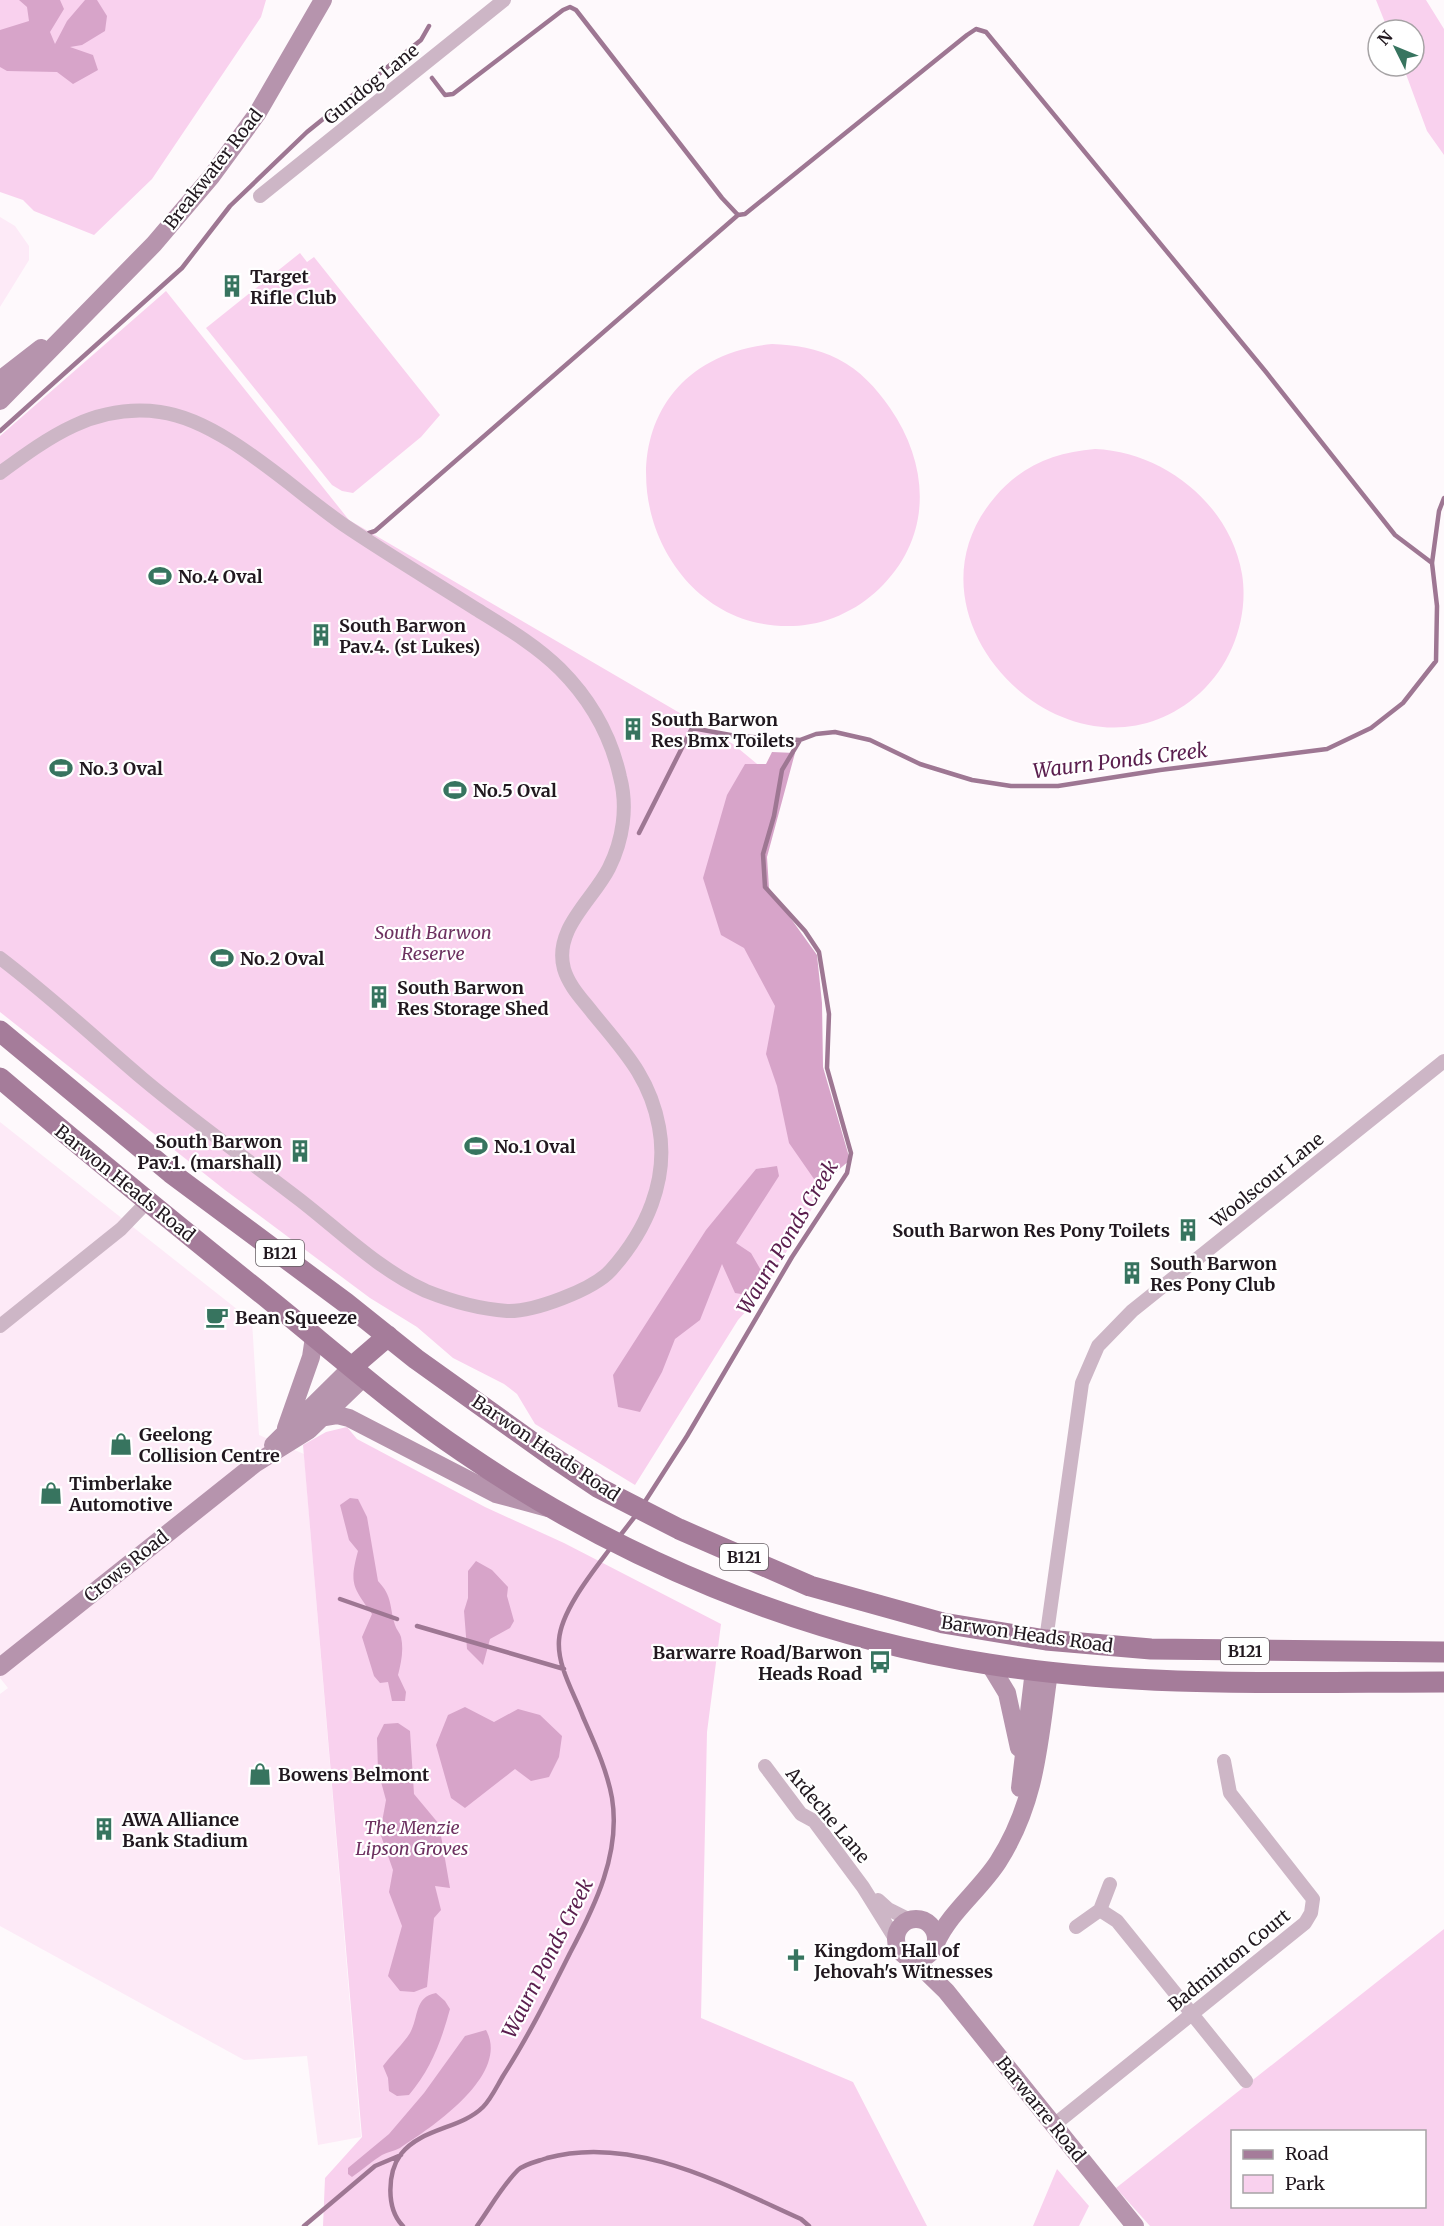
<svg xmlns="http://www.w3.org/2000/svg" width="1444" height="2226" font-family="Merriweather,serif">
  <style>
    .built { fill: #fdeaf7 }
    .green { fill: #f9d1ee; fill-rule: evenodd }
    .forest { fill: #d7a4c9 }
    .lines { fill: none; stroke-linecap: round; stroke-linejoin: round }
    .stream { stroke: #9e7793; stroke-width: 4.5 }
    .street { stroke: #cdb6c6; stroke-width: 14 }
    .secondary { stroke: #b694ad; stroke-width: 18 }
    .primary { stroke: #a57c9a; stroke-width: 21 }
    .labels { text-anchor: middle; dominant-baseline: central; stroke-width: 4.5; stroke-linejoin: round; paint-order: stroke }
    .shield { fill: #fff; stroke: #645d62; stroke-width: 1.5 }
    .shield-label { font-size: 16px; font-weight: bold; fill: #21181f }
    .street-label { font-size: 18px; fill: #21181f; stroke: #fff }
    .poi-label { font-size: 18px; font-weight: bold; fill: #21181f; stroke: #fff; text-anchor: start }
    .park-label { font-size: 18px; font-style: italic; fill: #6d3160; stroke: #fff }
    .water-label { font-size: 20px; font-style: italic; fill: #5a1e4e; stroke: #fff }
  </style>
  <rect width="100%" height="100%" fill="#fef9fc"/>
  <path class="built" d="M0,217l15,9 14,20v14l-29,47z
    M0,1122l252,199 7,114 45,19 57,683 -43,8 -11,-89 -63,4 -244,-134v-232l8,-6 -8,-10z"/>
  <path class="green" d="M0,0h266l-5,17 -109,162 -58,56 -60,-24 -11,-11 -23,-8z
    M1376,0h50l18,29v126l-17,-24 -24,-65h11v-36h-26z
    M300,253l7,9 7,-5 126,158 -19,22 -68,56 -11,-2 -10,-6 -126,-157z
    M166,291l183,229 384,224 29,24 -12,84 85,308 -11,28 -63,107 -23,25 -103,165 -100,-61 -18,-30 -13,-10 -51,-26 -36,-31 -47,-29 -145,-108 -225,-178v-576z
    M772,344c23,1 45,4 66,15 22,11 38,29 52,49 40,58 43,129 -11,181 -23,22 -54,36 -86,37 -164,6 -217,-261 -21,-282z
    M1095,449c69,3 135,55 147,125 7,43 -10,90 -42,119 -123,111 -312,-71 -205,-196 26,-31 60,-45 100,-48z
    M347,1427l10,12 128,68 79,36 157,81 -14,108 -6,286 152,64 74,144h-604l2,-48 37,-41 -59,-692 23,-13z
    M1444,1929v297h-294l-34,-38zM1232,2132h192v74h-192z
    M1057,2169l32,37 -10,20h-46z"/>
  <path class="forest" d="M19,0h41l4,9 -14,23 5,12 12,-23 18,-21h12l10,16 -2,15 -23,14 -12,2 23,8 5,15 -25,14 -16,-12 -50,-1 -7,-4v-37l29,-9 -2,-14z
    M772,752l23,1 -28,104 2,31 48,67 5,48 1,64 27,93 -14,12 -22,7 -25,-36 -12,-57 -11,-32 9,-48 -31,-58 -23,-13 -18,-57 24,-83 18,-31h21z
    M777,1166l2,10 -43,67 15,10 15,26 -13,17 -18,-3 -13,-29 -22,56 -25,19 -13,33 -22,40 -22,-5 -5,-32 93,-145 50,-61z
    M350,1498l8,1 9,18 11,64c15,16 11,25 17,44 1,4 5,8 6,12 3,13 0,26 -3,38l8,17 -1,9h-13l-4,-19 -8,1 -6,-7 -12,-39 10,-23c-19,-27 -23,-30 -14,-63l-9,-11 -9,-35z
    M476,1561l16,9 16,17 -1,9 7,25 -4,7 -20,11 -7,26 -16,-16 -3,-38 4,-13v-27z
    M465,1707l29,15 24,-13 22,6 22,21 -3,21 -10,20 -18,4 -16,-12 -50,39 -14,-10 -15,-53 12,-30z
    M398,1723l12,8 4,63 25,30 11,64 -15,-2 6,24 -7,8 -7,69 -13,5 -14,-1 -12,-15 14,-50 -13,-34 4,-22 -13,-37 6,-33 -8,-29 -1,-33 7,-14z
    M436,1993l9,8 5,8c-9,33 -19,60 -41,86l-12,1 -8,-5 -1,-13 -5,-12c8,-11 20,-22 27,-33 9,-16 4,-36 26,-40z
    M486,2030c25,45 -55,98 -86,118 -6,3 -12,4 -18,7 -10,6 -20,15 -30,22l-4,-3v-6l41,-34 35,-41 41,-57z"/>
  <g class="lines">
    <path class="stream" d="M432,78l13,17 8,-1 110,-84 7,-3 6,3 146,188 16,17 7,-1 222,-179 9,-6 10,3 280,340 129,163 37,28
      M0,431l182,-163 48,-62 77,-74 114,-92 8,-14
      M369,533l6,-2 363,-316
      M639,833l53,-105 44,8 64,4
      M644,1503l43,-67 105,-179 55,-84 4,-20 -24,-85 2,-54 -10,-62 -14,-21 -40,-44 -2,-33 11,-38 8,-46 18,-30 16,-6 19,-2 35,8 50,24 52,16 39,6h47l102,-16 167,-21 44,-21 32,-25 33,-42 1,-55 -5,-43 7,-52 5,-13
      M619,1537l17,-22
      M340,1599l57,20
      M417,1626l147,43
      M304,2226l71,-60 26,-11
      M403,2226c-17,-17 -16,-53 -2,-72 20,-26 60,-25 82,-47 8,-8 14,-21 20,-31 25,-39 46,-81 67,-123 25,-47 51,-100 42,-155 -5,-28 -18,-56 -29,-81 -9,-24 -26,-51 -24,-77 2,-30 36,-71 53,-94
      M477,2226c13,-18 25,-40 41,-56 6,-6 21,-9 29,-12 86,-24 178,27 254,61l8,7"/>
    <path class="street" d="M260,196l244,-196
      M0,473c49,-36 95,-70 160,-61 62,8 132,77 184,113 43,29 88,56 132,84 29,18 60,36 84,60 30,30 51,67 60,108 8,30 3,63 -11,91 -16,32 -56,61 -45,101 5,17 18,30 28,43 31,38 58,65 67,115 10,53 -13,104 -48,143 -18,20 -78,42 -104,41 -27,-2 -56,-10 -81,-20 -47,-21 -86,-60 -126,-91 -52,-40 -107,-79 -157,-121 -48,-41 -93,-83 -143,-121
      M0,1326l121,-97 26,-27
      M1046,1640l36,-257 16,-37 34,-35 312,-250
      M765,1766l36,48 13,7 49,66 33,53
      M878,1900l10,9 22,11
      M1100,1910l17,11 129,160
      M1076,1927l24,-17 10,-26
      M1054,2125l251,-202 6,-10 2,-14 -83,-106 -6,-32"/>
    <path class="secondary" d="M0,380l41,-32
      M0,401l154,-157 57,-67 46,-63 66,-114
      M325,1417l12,-2 12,3 147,76 52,14
      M286,1428l25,-71 3,-20
      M273,1445l79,-78
      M990,1665l17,28 12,55
      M0,1667l256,-204 53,-33 55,-53
      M1020,1788l14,-118
      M896 1939a20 20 0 1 1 40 0a20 20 0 1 1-40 0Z
      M936,1943c14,-31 43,-52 62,-81 39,-61 41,-120 51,-190
      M913,1959l33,32 189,235"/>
    <path class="primary" d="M0,1031l171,142 175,130 70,56 137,98 46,31 80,41 131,57 133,37 103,17 105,9 293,3
      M0,1078c89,76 180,150 271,223 63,51 125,106 192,151 156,107 338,183 525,212 150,24 304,18 456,18
      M352,1367l36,-31"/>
  </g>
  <defs>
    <g id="building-bare" transform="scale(1.8)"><path d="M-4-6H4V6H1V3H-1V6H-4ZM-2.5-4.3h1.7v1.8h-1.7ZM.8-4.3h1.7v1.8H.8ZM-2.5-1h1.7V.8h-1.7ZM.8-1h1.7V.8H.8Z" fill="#37745f" stroke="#fff" stroke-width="2.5" paint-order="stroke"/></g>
    <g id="stadium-bare" transform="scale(1.8)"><path d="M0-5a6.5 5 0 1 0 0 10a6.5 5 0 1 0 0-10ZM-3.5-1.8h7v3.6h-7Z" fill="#37745f" stroke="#fff" stroke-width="2.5" paint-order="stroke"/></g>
    <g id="cafe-bare" transform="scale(1.8)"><path d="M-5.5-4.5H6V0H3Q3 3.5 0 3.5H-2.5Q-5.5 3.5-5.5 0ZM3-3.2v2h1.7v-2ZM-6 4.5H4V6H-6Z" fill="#37745f" stroke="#fff" stroke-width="2.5" paint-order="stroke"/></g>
    <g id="shop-bare" transform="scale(1.8)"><path d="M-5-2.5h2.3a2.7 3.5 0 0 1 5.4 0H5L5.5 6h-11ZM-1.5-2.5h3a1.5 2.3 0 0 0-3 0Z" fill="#37745f" stroke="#fff" stroke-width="2.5" paint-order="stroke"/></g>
    <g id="bus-bare" transform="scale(1.8)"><path d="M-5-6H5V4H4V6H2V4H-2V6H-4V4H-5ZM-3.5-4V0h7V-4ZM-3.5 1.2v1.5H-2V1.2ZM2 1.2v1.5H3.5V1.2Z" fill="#37745f" stroke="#fff" stroke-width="2.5" paint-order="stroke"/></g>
    <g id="church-bare" transform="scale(1.8)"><path d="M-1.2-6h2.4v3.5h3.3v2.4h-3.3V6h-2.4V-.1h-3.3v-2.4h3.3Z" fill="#37745f" stroke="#fff" stroke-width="2.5" paint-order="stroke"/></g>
  </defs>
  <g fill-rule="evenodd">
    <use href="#building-bare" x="232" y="286"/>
    <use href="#stadium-bare" x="160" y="576"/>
    <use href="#building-bare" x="321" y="635"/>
    <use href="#building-bare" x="633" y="729"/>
    <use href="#stadium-bare" x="61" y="768"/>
    <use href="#stadium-bare" x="455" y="790"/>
    <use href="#stadium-bare" x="222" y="958"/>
    <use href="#building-bare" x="379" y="997"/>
    <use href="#stadium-bare" x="476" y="1146"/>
    <use href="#building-bare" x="300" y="1151"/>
    <use href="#building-bare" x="1188" y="1230"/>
    <use href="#building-bare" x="1132" y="1273"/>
    <use href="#cafe-bare" x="217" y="1317"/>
    <use href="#shop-bare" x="121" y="1444"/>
    <use href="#shop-bare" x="51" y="1493"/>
    <use href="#bus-bare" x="880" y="1662"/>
    <use href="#shop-bare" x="260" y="1774"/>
    <use href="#building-bare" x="104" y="1829"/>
    <use href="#church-bare" x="796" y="1960"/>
  </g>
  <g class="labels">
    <g class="shield">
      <rect x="256" y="1240" width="48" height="26" rx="4.5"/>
      <rect x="720" y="1544" width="48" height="26" rx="4.5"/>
      <rect x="1221" y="1638" width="48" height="26" rx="4.5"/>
    </g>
    <g class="shield-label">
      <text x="280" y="1253">B121</text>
      <text x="744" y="1557">B121</text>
      <text x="1245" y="1651">B121</text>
    </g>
    <g class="street-label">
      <text transform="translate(371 84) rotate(-39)">Gundog Lane</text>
      <text transform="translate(213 169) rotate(-52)">Breakwater Road</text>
      <text transform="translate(1267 1180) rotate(-39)">Woolscour Lane</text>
      <text transform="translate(125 1183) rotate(39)">Barwon Heads Road</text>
      <text transform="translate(546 1448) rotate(34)">Barwon Heads Road</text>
      <text transform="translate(126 1566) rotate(-39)">Crows Road</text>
      <text transform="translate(1027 1634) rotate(8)">Barwon Heads Road</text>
      <text transform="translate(828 1815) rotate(50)">Ardeche Lane</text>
      <text transform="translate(1229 1960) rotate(-39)">Badminton Court</text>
      <text transform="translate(1041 2109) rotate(51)">Barwarre Road</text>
    </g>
    <g class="poi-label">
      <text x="250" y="276">Target<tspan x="250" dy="21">Rifle Club</tspan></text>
      <text x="178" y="576">No.4 Oval</text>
      <text x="339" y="625">South Barwon<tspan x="339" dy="21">Pav.4. (st Lukes)</tspan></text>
      <text x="651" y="719">South Barwon<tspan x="651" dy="21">Res Bmx Toilets</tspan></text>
      <text x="79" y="768">No.3 Oval</text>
      <text x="473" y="790">No.5 Oval</text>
      <text x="240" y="958">No.2 Oval</text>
      <text x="397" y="987">South Barwon<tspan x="397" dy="21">Res Storage Shed</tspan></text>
      <text x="282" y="1141" text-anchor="end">South Barwon<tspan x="282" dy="21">Pav.1. (marshall)</tspan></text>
      <text x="494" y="1146">No.1 Oval</text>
      <text x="1170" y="1230" text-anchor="end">South Barwon Res Pony Toilets</text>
      <text x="1150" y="1263">South Barwon<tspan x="1150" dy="21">Res Pony Club</tspan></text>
      <text x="235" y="1317">Bean Squeeze</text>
      <text x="139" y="1434">Geelong<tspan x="139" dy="21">Collision Centre</tspan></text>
      <text x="69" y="1483">Timberlake<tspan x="69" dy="21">Automotive</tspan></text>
      <text x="862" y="1652" text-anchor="end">Barwarre Road/Barwon<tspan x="862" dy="21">Heads Road</tspan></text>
      <text x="278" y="1774">Bowens Belmont</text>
      <text x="122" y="1819">AWA Alliance<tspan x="122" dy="21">Bank Stadium</tspan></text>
      <text x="814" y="1950">Kingdom Hall of<tspan x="814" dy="21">Jehovah's Witnesses</tspan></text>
    </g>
    <g class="park-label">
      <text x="433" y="932">South Barwon<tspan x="433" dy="21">Reserve</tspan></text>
      <text x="412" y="1827">The Menzie<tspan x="412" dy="21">Lipson Groves</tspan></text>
    </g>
    <g class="water-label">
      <text transform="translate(1120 760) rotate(-7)">Waurn Ponds Creek</text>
      <text transform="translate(787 1237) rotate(-59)">Waurn Ponds Creek</text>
      <text transform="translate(547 1958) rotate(-63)">Waurn Ponds Creek</text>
    </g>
  </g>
  <rect x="1231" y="2130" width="195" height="78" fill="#ffffff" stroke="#a6a3a5" stroke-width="1.5"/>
  <rect x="1243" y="2150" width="30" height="9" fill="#a57c9a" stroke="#a6a3a5" stroke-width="1.5"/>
  <text x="1285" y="2160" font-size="18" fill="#21181f">Road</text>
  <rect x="1243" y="2175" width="30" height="18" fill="#f9d1ee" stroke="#a6a3a5" stroke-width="1.5"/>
  <text x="1285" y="2190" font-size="18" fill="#21181f">Park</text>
  <g transform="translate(1396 48) rotate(313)"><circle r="28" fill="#ffffff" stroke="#a6a3a5" stroke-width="1.5"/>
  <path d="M0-4.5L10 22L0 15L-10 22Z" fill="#37745f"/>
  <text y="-9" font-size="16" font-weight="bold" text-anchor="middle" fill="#21181f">N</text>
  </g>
</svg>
